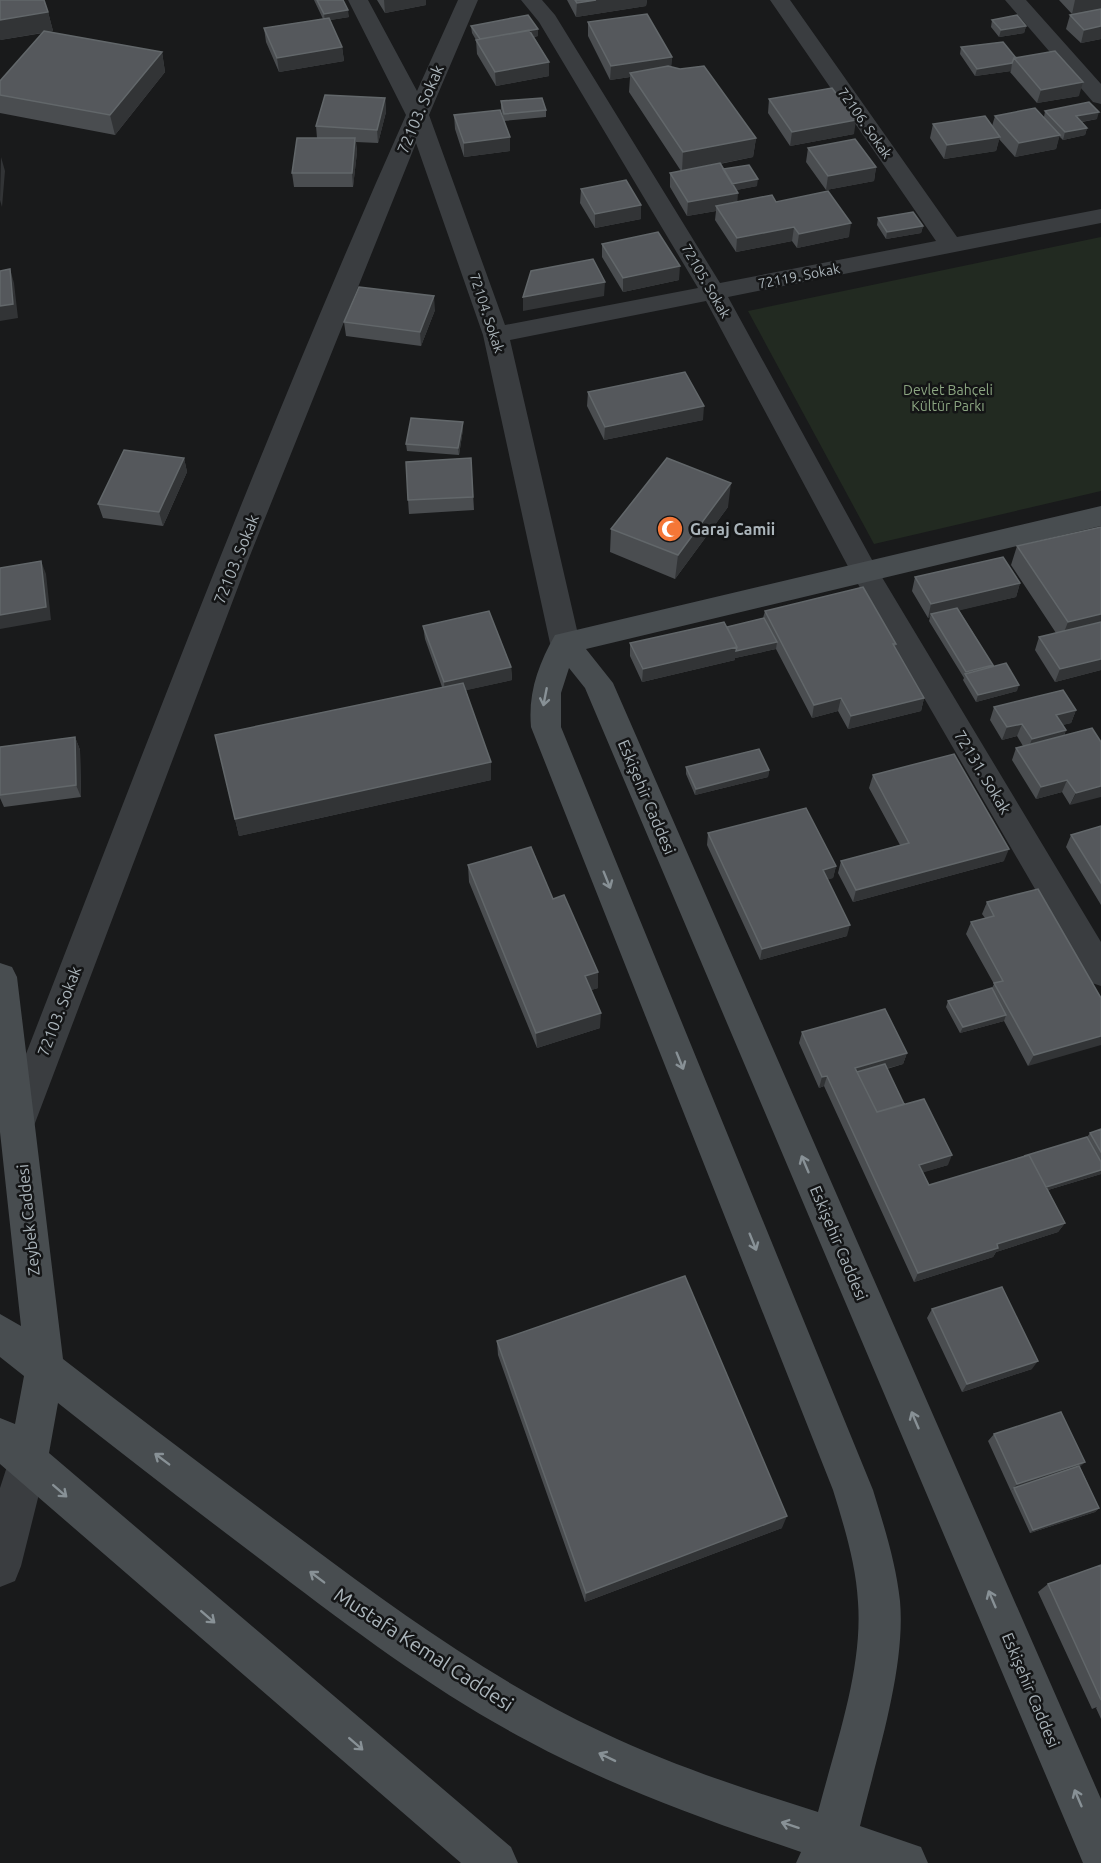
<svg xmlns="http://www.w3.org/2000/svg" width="1101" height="1863" font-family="Ubuntu,sans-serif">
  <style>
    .green { fill: #222a21 }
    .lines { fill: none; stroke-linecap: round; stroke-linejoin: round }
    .street { fill: #3a3d40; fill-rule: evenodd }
    .secondary { fill: #484d50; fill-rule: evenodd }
    .wall { fill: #4a4d50 }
    .shaded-wall { fill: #323436 }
    .building { fill: #55585c; stroke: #62676a; stroke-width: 1.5 }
    .oneway { stroke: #889196 }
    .labels { text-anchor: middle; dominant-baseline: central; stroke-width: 5; stroke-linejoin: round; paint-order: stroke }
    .far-street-label { font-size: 14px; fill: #abb5bb; stroke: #141516 }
    .far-park-label { font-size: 14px; fill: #8ca682; stroke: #141516 }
    .street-label { font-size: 16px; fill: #abb5bb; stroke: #141516 }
    .poi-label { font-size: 16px; font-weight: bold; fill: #abb5bb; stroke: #141516; text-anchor: start }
    .near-street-label { font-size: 20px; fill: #abb5bb; stroke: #141516 }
  </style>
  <rect width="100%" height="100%" fill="#191a1b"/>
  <path class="green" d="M1101,237v254l-227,53 -126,-233z"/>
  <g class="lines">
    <path class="street" d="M348,0h20l49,91 41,-91h20l-49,115 76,210 193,-37 -159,-266 -18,-22h21l13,15 165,268 216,-42 -166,-241h20l167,237 144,-28v14l-373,74 149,272 224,373v44l-12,-4 -238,-410 -145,-271 -196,39 70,303 -5,8 -10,3 -10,-3 -5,-8 -67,-308 -67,-192 -167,415 -214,565 -5,11 -13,5 -13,-5 -4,-13c131,-337 259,-676 406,-1006z
      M1005,0h21l75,84v20l-8,-2z
      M27,1442l14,6 6,14 -26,104 -6,15 -15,6v-99l13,-40z"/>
    <path class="secondary" d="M1101,506v20l-515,123 27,34 488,1116v64h-18l-498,-1175 -16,-20 -8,25v34l312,763c11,36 23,73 27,111 6,68 -24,158 -40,225l61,21 7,16h-132l5,-11c-93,-31 -186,-64 -273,-111 -89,-47 -171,-108 -251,-169 -74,-56 -147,-112 -219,-169l-9,50 462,394 7,16h-57l-461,-399v-46l15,6 9,-48 -24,-19v-43l21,12 -21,-194v-169l12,4 5,10 46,382c80,62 161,123 242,183 94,70 190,140 297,190 69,33 143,57 216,80 17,-66 45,-142 40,-210 -2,-38 -14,-76 -25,-112l-302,-763c-3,-34 7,-62 24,-92z"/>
  </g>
  <path class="wall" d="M314,0h29l6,17 -19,3 12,27 2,14 -65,11 -13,-30 -2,-14 59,-9z
    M377,0h49v5l-41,8z
    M567,0h80l-1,6 -70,11z
    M1059,0h42v39l-20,4 -15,-14 4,-14 15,-3 -13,2z
    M48,12l5,19 -5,1 114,20 3,20 -50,63 -115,-22v-32l43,-48 -43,7z
    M992,20l34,6 -2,7 -25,4 -8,-10z
    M588,22l84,35 -1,9 85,72 -3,19 -33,7 3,5 34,17 -21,4 1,12h39l73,35 -52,11 -5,-7 -56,11 -21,-32 1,-9 -29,5 -17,-29v-14l11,-2 -52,-79 1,-15 -20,3 -22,-44z
    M471,26l67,10 -4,1 15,25v14l-53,10 -19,-32 -1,-14 -4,-7z
    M961,47l55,11 63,38 -42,7 -27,-31 1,-1 -36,5 -15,-22z
    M385,98l1,14 -8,31 -22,-1 1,10 -4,35h-59l-2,-14 25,-35 -1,-12z
    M769,99l85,35 -64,12 -22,-33z
    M501,101l45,9v7l-42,4 -3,-12z
    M1045,111l52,8 -15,3 5,6 -2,7 -22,5 -4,-4 -3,13 -41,8 -16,-18 -3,12 -52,8 -14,-21 3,-14 59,2 3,-10 49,1z
    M454,115l56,22v14l-46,6 -9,-28z
    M808,148l68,19 -2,14 -48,9 -20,-28z
    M581,189l60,16v14l-46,9 -15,-25z
    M878,218l45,8 -2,7 -35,6 -9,-14z
    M602,244l77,36 -56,12 -21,-35z
    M435,310l-14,36 -75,-10 -2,-14z
    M588,392l115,28 -99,20 -17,-34z
    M463,429l-4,26 -52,-4 -1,-7z
    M184,458l3,14 -24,54 -60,-8 -5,-14z
    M471,458l3,52 -65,4 -1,-14z
    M728,507l-53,72 -65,-27 1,-23z
    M1017,546l84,124 -46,12 -20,-32 4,-13 17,-4 -45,-68z
    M915,577l105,6 -4,14 -57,13 34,55v2l24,24 -41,11 -13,-22 1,-2 -35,-57 1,-4 -2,1 -16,-27z
    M765,611l131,33 -1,3 29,51 -3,13 -73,18 -10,-18 -26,7 -36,-69 -41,9v2l-93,22 -12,-26v-13l97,-16 36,-9z
    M423,626l88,41 1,13 -46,10 25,90 -252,56 -4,-17 207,-132 -17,-48z
    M994,707l82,3 -5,13 -9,2 4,5 -2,6 37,6 -31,63 -8,-13 -26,7 -24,-39 4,-12 7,-2 -6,-10 -15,4 -12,-20z
    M75,737l5,13 1,47 -77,10 -4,-9v-51z
    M686,767l83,3 -1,7 -73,18 -9,-21z
    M873,775l131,86 -151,41 -15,-29 3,-12 59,-16 -31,-57z
    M1101,826v79l-35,-58 5,-12z
    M708,833l128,33 -3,12 -6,1 20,57 -87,24 -53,-115z
    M468,865l85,34 45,89 -7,2 9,38 -63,20 -68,-166z
    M987,902l114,96 -73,68 -24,-45 -44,12 -14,-26 2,-6 44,-13 2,-4 -28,-50 5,-12 14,-4 -3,-4z
    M802,1032l105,21 -4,11 -16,5 17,35 44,61 -25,7 6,13 158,-48 3,-4 11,-4v45l-53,16 17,33 -7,9 -62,20 -3,5 -79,25 -90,-196 -5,2 -20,-45z
    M932,1309l100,60 -70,23 -35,-74z
    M497,1341l285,187 -197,74 -87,-247z
    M994,1434l86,33 19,41 -4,4 -65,21 -42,-92z
    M1101,1565v154l-5,-11 1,-1 -5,2 -54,-117 10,-8z"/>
  <path class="shaded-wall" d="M384,0h42v5l-41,8z
    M596,0h51l-1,6 -70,11 1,-14z
    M1075,0h26v9l-29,5z
    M348,10l1,7 -24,4 -1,-7z
    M48,12l5,19 -53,9v-20z
    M1026,26l-2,7 -25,4 2,-7z
    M1101,26v13l-20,4 3,-13z
    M538,29v7l-57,11v-7z
    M342,47l2,14 -65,11 -2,-14z
    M162,52l3,20 -50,63 -5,-20z
    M672,57l-1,14 -41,2v4l-20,3 1,-14z
    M549,62v14l-53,10 -1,-14z
    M1012,63l-1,8 -36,5 2,-7z
    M1083,82l-4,14 -42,7 4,-13z
    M385,98l1,14 -8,31 -1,-13z
    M1099,112l-2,7 -23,4 2,-7z
    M856,120l-2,14 -64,12 2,-14z
    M1087,128l-2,7 -22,5 2,-8z
    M1060,135l-4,14 -41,8 4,-14z
    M510,137v14l-46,6v-14z
    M1000,137l-4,14 -52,8 3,-14z
    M355,138l2,14 -4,35 -1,-14z
    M756,138l-3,19 -71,14 1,-19z
    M1,157l4,14 -3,36 -2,-7z
    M876,167l-2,14 -48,9 2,-14z
    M758,179l-1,7 -30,6 1,-7z
    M738,193l-1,14 -21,-1v5l-29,5 1,-14z
    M641,205v14l-46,9v-14z
    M851,223l-2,14 -52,11 2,-14z
    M923,226l-2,7 -35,6 1,-7z
    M794,227l-2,14 -56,11 1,-14z
    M680,266l-1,14 -56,12v-14z
    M10,269l4,14 4,35 -18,3v-15z
    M605,282l-1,14 -81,15v-14z
    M434,296l1,14 -14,36 -1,-14z
    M704,406l-1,14 -99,20 1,-13z
    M463,422v7l-4,26 -1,-7z
    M184,458l3,14 -24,54 -4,-14z
    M731,483l-3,24 -53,72 3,-24z
    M41,561l5,13 5,46 -51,9v-14z
    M1020,583l-4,14 -84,20 -1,-3 -1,3 -2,1 3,-14z
    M1101,614v16l-40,10 7,-18z
    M777,642l-1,7 -41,9v2l-93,22 1,-13 94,-22z
    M1101,659v11l-46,12 5,-13z
    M993,665l-2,7 -26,2 -1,4 2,-6z
    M511,667l1,13 -67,15 -1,-13z
    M1019,685l-2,6 -41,11 2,-7z
    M841,698l-3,13 -26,7 2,-13z
    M924,698l-3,13 -73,18 3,-13z
    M1076,710l-5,13 -20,5 5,-13z
    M1022,724l-5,12 -15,4 5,-13z
    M1066,730l-5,13 -34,9 5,-13z
    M75,737l5,13 1,47 -5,-12z
    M491,762v18l-252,56 -4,-17z
    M769,770l-1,7 -73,18 1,-6z
    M1067,780l-5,12 -26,7 5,-12z
    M1101,786v11l-31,8 6,-12z
    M1009,849l-5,12 -151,41 3,-12z
    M836,866l-3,12 -13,4 3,-12z
    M850,925l-3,11 -87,24 2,-11z
    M598,972v16l-13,4v-16z
    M601,1013l-1,15 -63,20 -1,-15z
    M1006,1015l-2,6 -44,12 3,-6z
    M1101,1036v9l-73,21 6,-11z
    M907,1053l-4,11 -48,13v-9z
    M827,1076l-3,10 -5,2 3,-11z
    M952,1155l-4,10 -33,10 4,-10z
    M1101,1170v4l-63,19 3,-5z
    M1065,1223l-7,9 -62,20 -3,5 -79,25 4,-9 79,-29z
    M1038,1361l-6,8 -70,23 5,-8z
    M1085,1462l-7,7 -64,19 -3,3 6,-7z
    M1099,1508l-4,4 -65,21 3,-3z
    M787,1516l-5,12 -197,74 1,-9z"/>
  <path class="building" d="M0,0h44l4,12 -48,8z
    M317,0h26l5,10 -24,4z
    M575,0h21l-19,3z
    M1101,9v17l-17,4 -14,-15z
    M647,14l25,43 -61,9 -23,-44z
    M528,15l10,14 -58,10 -9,-13z
    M1017,15l9,11 -25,4 -9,-10z
    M329,18l13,29 -65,11 -13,-30z
    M529,30l20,32 -54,10 -19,-32z
    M44,31l118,21 -52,63 -110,-20v-14z
    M1003,42l13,16h-2l-2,5 -35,6 -16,-22z
    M1055,51l28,31 -42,8 -27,-32z
    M668,66l12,3 24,-3 52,72 -73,14 -53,-79z
    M832,88l24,32 -64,12 -23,-33z
    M325,95l60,3 -8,32 -61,-4z
    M542,98l4,12 -42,4 -3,-13z
    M1089,102l10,10 -23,4 11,12 -22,4 -20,-21z
    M1035,108l25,27 -41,8 -24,-27z
    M500,110l10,27 -46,6 -10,-28z
    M985,116l15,21 -53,8 -14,-21z
    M297,138h58l-3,35h-60z
    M855,139l21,28 -48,9 -20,-28z
    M720,163l18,30 -50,9 -18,-29z
    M749,165l9,14 -26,5 -9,-15z
    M626,180l15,25 -46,9 -14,-25z
    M828,191l23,32 -52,11 -5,-7 -57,11 -21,-32 56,-11 4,7z
    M913,212l10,14 -36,6 -9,-14z
    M658,232l22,34 -57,12 -21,-34z
    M593,259l12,23 -82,15 8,-26z
    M10,269l3,35 -13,2v-35z
    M359,287l75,9 -14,36 -76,-10z
    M685,372l19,34 -99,21 -17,-35z
    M411,418l52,4 -5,26 -52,-4z
    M124,450l60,8 -25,54 -61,-8z
    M471,458l2,39 -65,3 -2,-38z
    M667,458l64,25 -53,72 -67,-26z
    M1101,527v87l-33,8 -51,-76z
    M1003,557l17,26 -89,21 -16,-27z
    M41,561l5,46 -46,8v-47z
    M863,587l33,57h-3l31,54 -73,18 -10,-18 -27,7 -49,-94z
    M957,608l36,57 -27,7 -35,-58z
    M489,611l22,56 -67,15 -21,-56z
    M764,618l13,24 -41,9 1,-4 -10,-20z
    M724,622l13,25 -94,22 -13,-26z
    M1101,622v37l-41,10 -21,-32z
    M1006,663l13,22 -41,10 -13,-21z
    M463,683l28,79 -256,57 -20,-84z
    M1063,690l13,20 -20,5 10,15 -34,9 -10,-15 -15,3 -13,-20z
    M1092,728l9,14v44l-25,7 -9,-13 -26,7 -25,-39z
    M75,737l1,48 -76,10v-48z
    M759,749l10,21 -73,19 -10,-22z
    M954,754l55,95 -153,41 -15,-29 68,-18 -36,-68z
    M806,808l30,58 -13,4 27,55 -88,24 -54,-116z
    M1101,826v57l-30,-48z
    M531,847l22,52 11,-4 34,77 -13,4 16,37 -65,20 -68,-168z
    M1038,889l63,109v38l-67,19 -40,-72 9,-2 -32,-59 23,-6 -7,-14z
    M992,988l14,27 -43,12 -15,-26z
    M885,1009l22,44 -52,15 22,44 47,-13 28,56 -33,10 10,20 100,-30 36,68 -68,21 1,4 -80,25 -91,-197 -5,1 -20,-45z
    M885,1064l19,40 -27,8 -20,-40z
    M1101,1129v23l-11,-19z
    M1087,1137l14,25v8l-55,17 -17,-32 -5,1z
    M685,1276l102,240 -201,77 -89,-252z
    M1002,1287l36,74 -71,23 -35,-75z
    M1061,1412l24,50 -68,22 -23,-50z
    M1079,1466l20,42 -66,22 -19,-42z
    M1101,1565v135l-53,-116z"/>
  <defs><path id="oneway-shaft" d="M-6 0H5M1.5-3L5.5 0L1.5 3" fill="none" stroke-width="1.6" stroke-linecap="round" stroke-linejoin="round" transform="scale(1.5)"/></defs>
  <g class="oneway">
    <use href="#oneway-shaft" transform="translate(545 697) rotate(101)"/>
    <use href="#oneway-shaft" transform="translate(607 880) rotate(68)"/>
    <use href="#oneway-shaft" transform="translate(680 1061) rotate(68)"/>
    <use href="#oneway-shaft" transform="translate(805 1164) rotate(-113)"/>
    <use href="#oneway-shaft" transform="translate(753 1242) rotate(68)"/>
    <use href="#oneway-shaft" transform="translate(915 1420) rotate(-113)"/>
    <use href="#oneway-shaft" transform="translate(162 1459) rotate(-143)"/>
    <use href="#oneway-shaft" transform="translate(60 1491) rotate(41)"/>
    <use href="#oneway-shaft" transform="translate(317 1577) rotate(-143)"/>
    <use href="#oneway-shaft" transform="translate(992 1599) rotate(-113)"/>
    <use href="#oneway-shaft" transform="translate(208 1617) rotate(41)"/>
    <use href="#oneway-shaft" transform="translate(356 1744) rotate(41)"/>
    <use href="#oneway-shaft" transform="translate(607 1757) rotate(-154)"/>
    <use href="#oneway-shaft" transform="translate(1078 1798) rotate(-113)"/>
    <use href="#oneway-shaft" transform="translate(790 1825) rotate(-162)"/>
  </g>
  <defs>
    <g id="mosque-disc" transform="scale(1.35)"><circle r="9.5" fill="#f57737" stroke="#141516"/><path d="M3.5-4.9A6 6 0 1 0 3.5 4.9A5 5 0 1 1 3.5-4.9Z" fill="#fff"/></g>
  </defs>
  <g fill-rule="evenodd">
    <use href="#mosque-disc" x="670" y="529"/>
  </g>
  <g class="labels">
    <g class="far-street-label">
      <text transform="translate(865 123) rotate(55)">72106. Sokak</text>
      <text transform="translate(799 276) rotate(-11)">72119. Sokak</text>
      <text transform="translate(706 281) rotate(60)">72105. Sokak</text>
      <text transform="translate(487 313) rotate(72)">72104. Sokak</text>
    </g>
    <g class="far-park-label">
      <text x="948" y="390">Devlet Bahçeli<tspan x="948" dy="16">Kültür Parkı</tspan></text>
    </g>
    <g class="street-label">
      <text transform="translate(420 109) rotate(-67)">72103. Sokak</text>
      <text transform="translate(236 559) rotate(-68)">72103. Sokak</text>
      <text transform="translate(983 772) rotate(59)">72131. Sokak</text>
      <text transform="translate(647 797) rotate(67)">Eskişehir Caddesi</text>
      <text transform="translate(59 1011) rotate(-69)">72103. Sokak</text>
      <text transform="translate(28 1220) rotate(-96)">Zeybek Caddesi</text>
      <text transform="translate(839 1243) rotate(67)">Eskişehir Caddesi</text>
      <text transform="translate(1031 1690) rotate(67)">Eskişehir Caddesi</text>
    </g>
    <g class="poi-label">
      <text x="690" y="529">Garaj Camii</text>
    </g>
    <g class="near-street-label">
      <text transform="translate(424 1649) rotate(33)">Mustafa Kemal Caddesi</text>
    </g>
  </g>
</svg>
